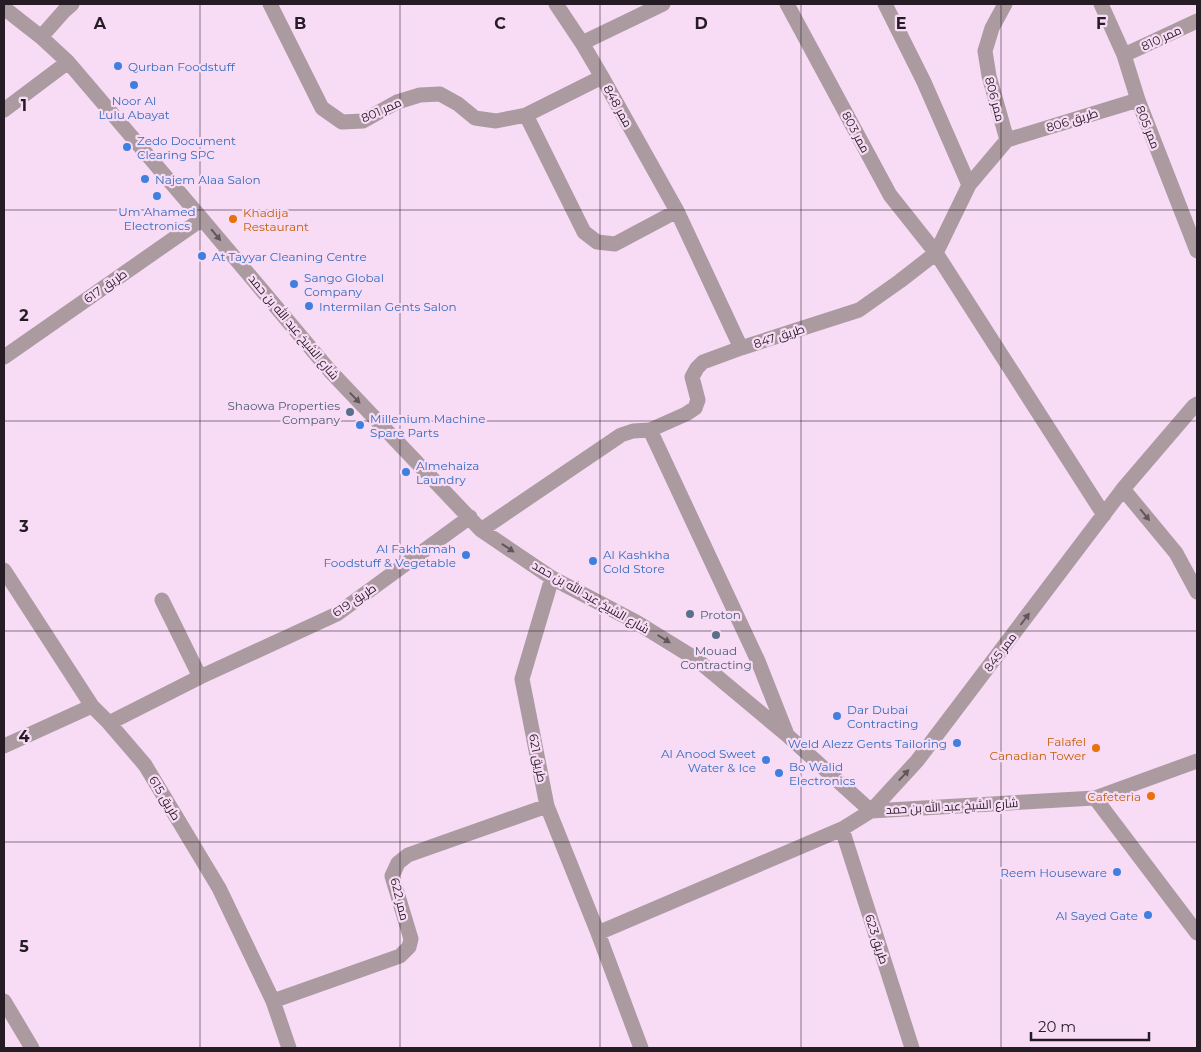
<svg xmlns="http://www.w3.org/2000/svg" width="1201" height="1052" font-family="Montserrat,Cairo,sans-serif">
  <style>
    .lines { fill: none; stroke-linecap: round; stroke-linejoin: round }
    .minor { stroke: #ab9ba1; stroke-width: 15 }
    .oneway { fill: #62555d }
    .grid { fill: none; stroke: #261c25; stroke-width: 1; stroke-opacity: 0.55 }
    .shop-dot { fill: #3f7fe0; stroke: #f8dcf6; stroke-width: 2 }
    .food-dot { fill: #e8710a; stroke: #f8dcf6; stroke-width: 2 }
    .service-dot { fill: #5c6f8a; stroke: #f8dcf6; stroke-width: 2 }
    .labels { text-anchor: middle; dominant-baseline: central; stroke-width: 4.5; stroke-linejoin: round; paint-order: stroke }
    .street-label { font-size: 12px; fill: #261c25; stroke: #f8dcf6 }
    .shop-label { font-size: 12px; fill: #366cbe; stroke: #f8dcf6; text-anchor: start }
    .food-label { font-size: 12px; fill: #c56008; stroke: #f8dcf6; text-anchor: end }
    .service-label { font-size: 12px; fill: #4e5e75; stroke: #f8dcf6; text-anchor: end }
    .grid-label { font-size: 16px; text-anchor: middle; font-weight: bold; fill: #261c25; stroke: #f8dcf6; stroke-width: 4.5; stroke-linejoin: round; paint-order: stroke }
  </style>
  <rect width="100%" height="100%" fill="#f8dcf6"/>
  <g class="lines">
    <path class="minor" d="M270,4l52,104 20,14 21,-1 34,-19 23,-7 20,-1 18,10 17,14 21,3 30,-6 76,-38
      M556,4l26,39 20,34 75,134 64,137
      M787,4l103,191 46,58 168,262
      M885,4l39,78 45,103
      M1005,4l-13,24 -7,23 4,25 18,64
      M1101,4l23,51 14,45 59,151
      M4,8l37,29 27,25 134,157 128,152 151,159 71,48 84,44 60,37 91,76 84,76 224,-13 102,135
      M41,37l23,-26 8,-7
      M582,43l81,-39
      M1124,55l73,-34
      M4,110l64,-48
      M526,115l58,117 13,10 18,2 62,-33
      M1007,140l131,-40
      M4,357l198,-138
      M650,430l108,231 28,71
      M1123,489l71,-83 3,-2
      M481,530l140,-95 12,-4 17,-1 36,-16 9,-6 3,-8 -6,-23 5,-9 6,-6 38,-14 118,-38 41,-29 36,-28 33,-68 38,-45
      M4,570l88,136 17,17 36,42 74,123 54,113 16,47
      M552,578l-30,101 25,127 51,127 43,115
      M162,600l38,77
      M109,723l91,-46 137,-63 133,-97
      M4,746l88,-40
      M1095,798l102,-37
      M842,829l70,219
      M598,933l244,-104 29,-18 46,-50 206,-272 53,64 21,39
      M4,1001l28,47
      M273,1001l127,-45 9,-9 2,-8 -19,-63 6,-13 10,-8 139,-49"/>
  </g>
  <defs><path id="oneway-solid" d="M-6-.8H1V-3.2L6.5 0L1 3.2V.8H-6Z" transform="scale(1.25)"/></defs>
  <g class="oneway">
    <use href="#oneway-solid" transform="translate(216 235) rotate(50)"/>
    <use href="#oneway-solid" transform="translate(355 398) rotate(46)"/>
    <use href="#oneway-solid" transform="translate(1145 515) rotate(51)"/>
    <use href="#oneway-solid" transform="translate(508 548) rotate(34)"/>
    <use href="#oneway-solid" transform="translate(1025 619) rotate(-53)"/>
    <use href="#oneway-solid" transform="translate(664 639) rotate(32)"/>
    <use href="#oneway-solid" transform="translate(904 775) rotate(-47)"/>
  </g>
  <path class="grid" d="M200,4v1044M400,4v1044M600,4v1044M801,4v1044M1001,4v1044M4,210h1193M4,421h1193M4,631h1193M4,842h1193"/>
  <g class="shop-dot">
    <circle cx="118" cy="66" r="5"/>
    <circle cx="134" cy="85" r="5"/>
    <circle cx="127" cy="147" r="5"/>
    <circle cx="145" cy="179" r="5"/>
    <circle cx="157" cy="196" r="5"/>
    <circle cx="202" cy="256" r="5"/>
    <circle cx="294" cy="284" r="5"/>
    <circle cx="309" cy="306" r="5"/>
    <circle cx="360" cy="425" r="5"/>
    <circle cx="406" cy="472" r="5"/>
    <circle cx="466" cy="555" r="5"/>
    <circle cx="593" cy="561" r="5"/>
    <circle cx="837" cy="716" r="5"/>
    <circle cx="957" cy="743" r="5"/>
    <circle cx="766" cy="760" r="5"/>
    <circle cx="779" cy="773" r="5"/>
    <circle cx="1117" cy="872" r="5"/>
    <circle cx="1148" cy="915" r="5"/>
  </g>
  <g class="food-dot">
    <circle cx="233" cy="219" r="5"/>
    <circle cx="1096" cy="748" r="5"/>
    <circle cx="1151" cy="796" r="5"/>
  </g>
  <g class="service-dot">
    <circle cx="350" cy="412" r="5"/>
    <circle cx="690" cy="614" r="5"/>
    <circle cx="716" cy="635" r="5"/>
  </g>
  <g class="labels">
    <g class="street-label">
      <text transform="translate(1161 38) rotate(-25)">ممر 810</text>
      <text transform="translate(995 99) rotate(75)">ممر 806</text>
      <text transform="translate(618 106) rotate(61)">ممر 848</text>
      <text transform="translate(381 110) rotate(-24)">ممر 801</text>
      <text transform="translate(1072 120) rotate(-17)">طريق 806</text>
      <text transform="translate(1148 127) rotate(68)">ممر 805</text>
      <text transform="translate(856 132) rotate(62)">ممر 803</text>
      <text transform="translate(105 286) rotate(-35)">طريق 617</text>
      <text transform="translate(294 327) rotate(50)">شارع الشيخ عبد الله بن حمد</text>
      <text transform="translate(779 336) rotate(-18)">طريق 847</text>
      <text transform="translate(591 597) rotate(30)">شارع الشيخ عبد الله بن حمد</text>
      <text transform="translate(354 600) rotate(-34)">طريق 619</text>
      <text transform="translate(1000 652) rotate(-53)">ممر 845</text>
      <text transform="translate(538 758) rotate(79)">طريق 621</text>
      <text transform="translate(165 798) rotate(59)">طريق 615</text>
      <text transform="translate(952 806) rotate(-3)">شارع الشيخ عبد الله بن حمد</text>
      <text transform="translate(400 899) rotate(76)">ممر 622</text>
      <text transform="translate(877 939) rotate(72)">طريق 623</text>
    </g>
    <g class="shop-label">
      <text x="128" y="66">Qurban Foodstuff</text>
      <text x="134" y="100" text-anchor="middle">Noor Al<tspan x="134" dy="14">Lulu Abayat</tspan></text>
      <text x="137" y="140">Zedo Document<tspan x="137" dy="14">Clearing SPC</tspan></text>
      <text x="155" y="179">Najem Alaa Salon</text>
      <text x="157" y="211" text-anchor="middle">Um Ahamed<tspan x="157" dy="14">Electronics</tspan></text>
      <text x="212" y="256">At Tayyar Cleaning Centre</text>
      <text x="304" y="277">Sango Global<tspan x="304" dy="14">Company</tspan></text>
      <text x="319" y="306">Intermilan Gents Salon</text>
      <text x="370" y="418">Millenium Machine<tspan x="370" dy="14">Spare Parts</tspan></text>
      <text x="416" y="465">Almehaiza<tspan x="416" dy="14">Laundry</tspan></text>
      <text x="456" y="548" text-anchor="end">Al Fakhamah<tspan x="456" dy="14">Foodstuff &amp; Vegetable</tspan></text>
      <text x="603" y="554">Al Kashkha<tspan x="603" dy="14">Cold Store</tspan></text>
      <text x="847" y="709">Dar Dubai<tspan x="847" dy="14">Contracting</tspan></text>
      <text x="947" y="743" text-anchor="end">Weld Alezz Gents Tailoring</text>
      <text x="756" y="753" text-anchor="end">Al Anood Sweet<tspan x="756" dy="14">Water &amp; Ice</tspan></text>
      <text x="789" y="766">Bo Walid<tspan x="789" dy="14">Electronics</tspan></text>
      <text x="1107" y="872" text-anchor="end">Reem Houseware</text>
      <text x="1138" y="915" text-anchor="end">Al Sayed Gate</text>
    </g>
    <g class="food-label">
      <text x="243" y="212" text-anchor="start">Khadija<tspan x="243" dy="14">Restaurant</tspan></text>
      <text x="1086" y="741">Falafel<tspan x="1086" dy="14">Canadian Tower</tspan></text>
      <text x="1141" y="796">Cafeteria</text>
    </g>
    <g class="service-label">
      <text x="340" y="405">Shaowa Properties<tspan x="340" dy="14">Company</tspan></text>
      <text x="700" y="614" text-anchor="start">Proton</text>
      <text x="716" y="650" text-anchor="middle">Mouad<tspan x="716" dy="14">Contracting</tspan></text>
    </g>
  </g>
  <g class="grid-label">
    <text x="100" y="29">A</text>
    <text x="300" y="29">B</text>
    <text x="500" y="29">C</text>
    <text x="701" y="29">D</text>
    <text x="901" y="29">E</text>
    <text x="1101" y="29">F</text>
    <text x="24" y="111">1</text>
    <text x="24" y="321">2</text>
    <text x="24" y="532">3</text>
    <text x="24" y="742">4</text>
    <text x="24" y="952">5</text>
  </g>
  <rect width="1201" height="1052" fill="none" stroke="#261c25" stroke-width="10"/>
  <path d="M1031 1032v8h118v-8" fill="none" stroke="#261c25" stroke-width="2.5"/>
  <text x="1038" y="1032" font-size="15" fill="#261c25" stroke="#f8dcf6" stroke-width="4" paint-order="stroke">20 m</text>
</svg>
